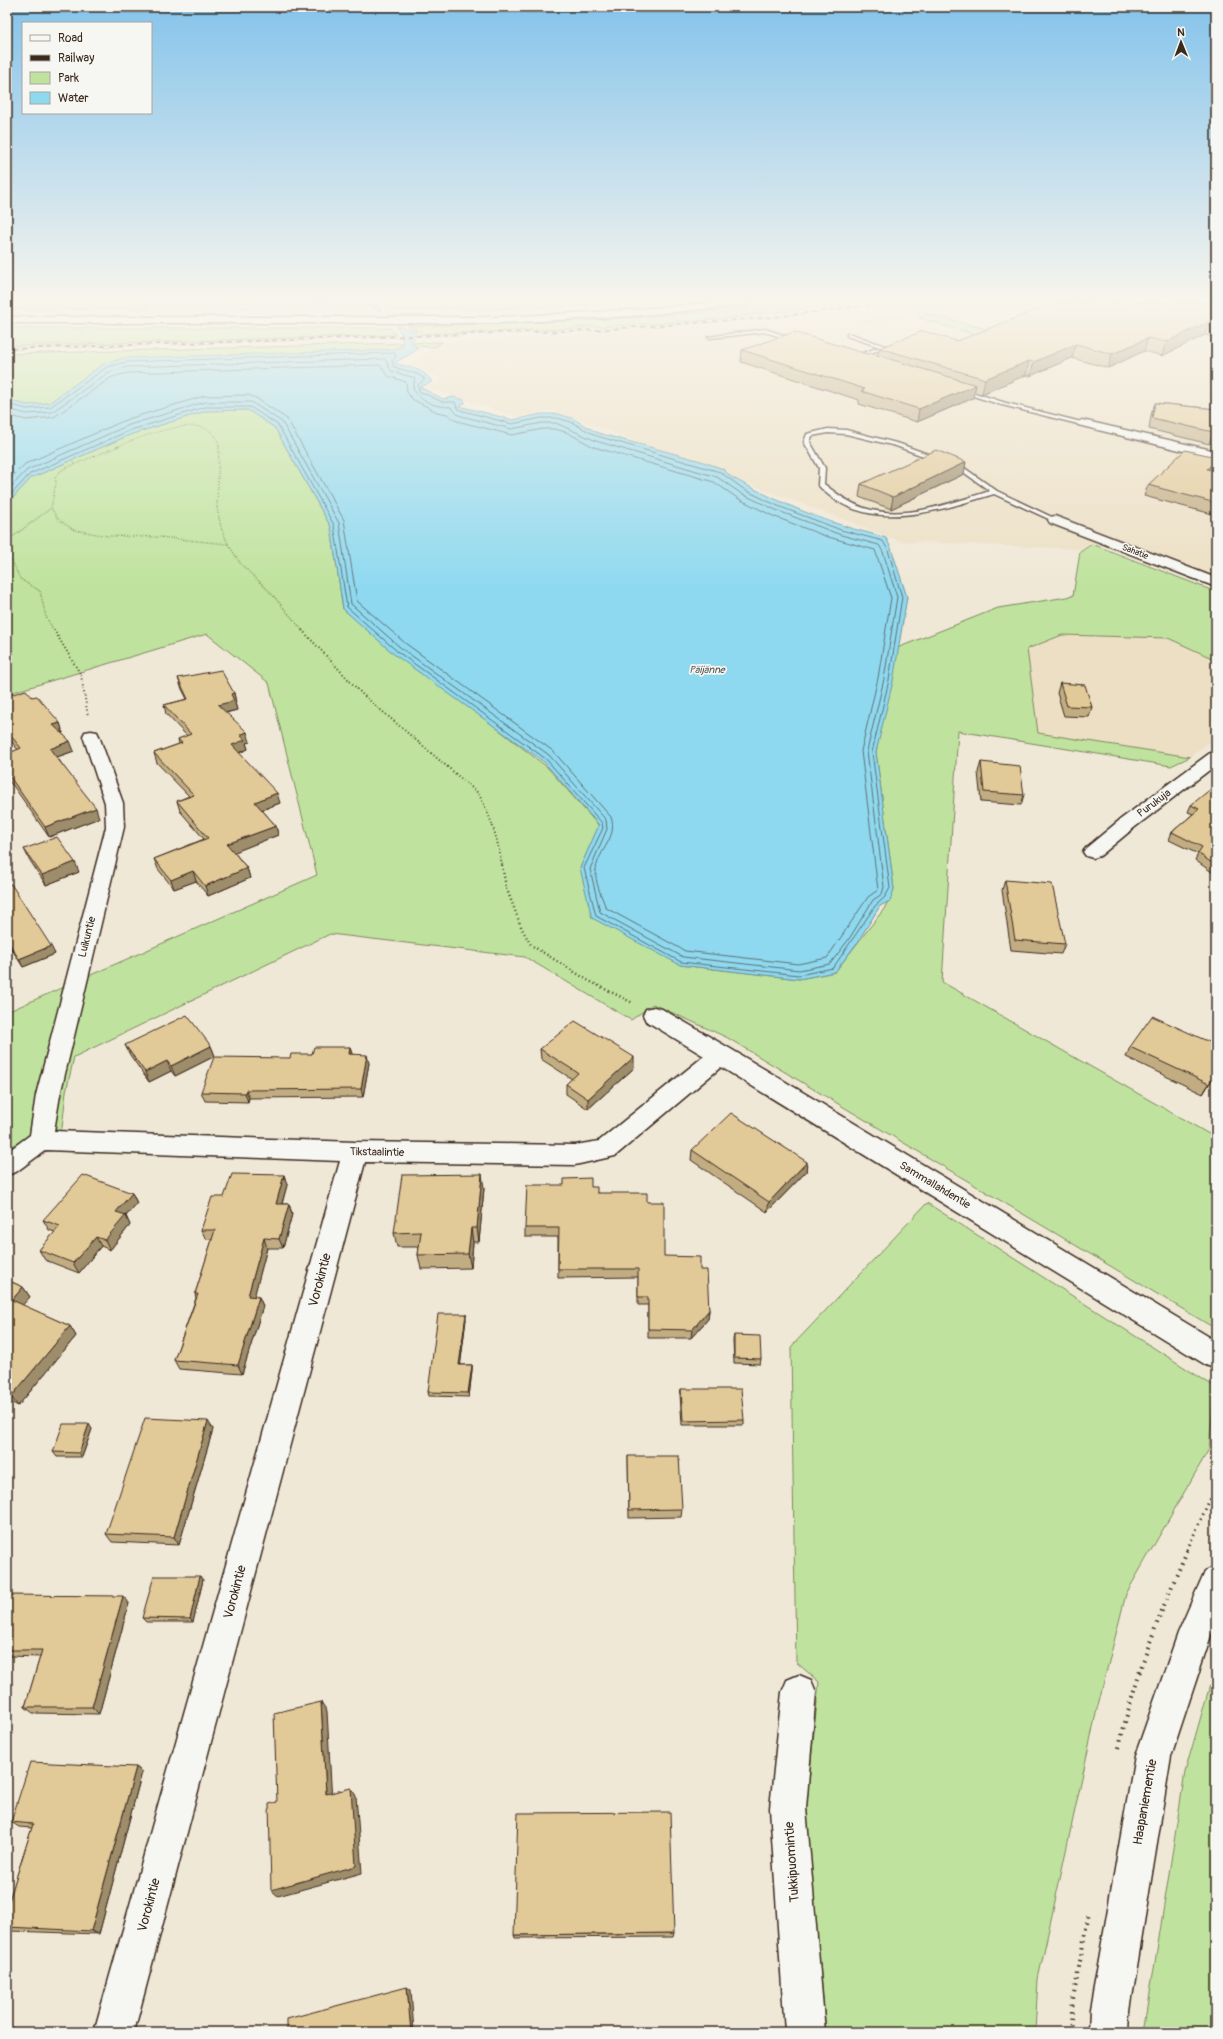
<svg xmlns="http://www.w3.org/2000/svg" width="1223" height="2039" font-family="Pangolin,sans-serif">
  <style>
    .built { fill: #ecdfc4 }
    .green { fill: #bfe39e; stroke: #7d865e }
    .water { fill: #8fd9f0; stroke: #6d939c }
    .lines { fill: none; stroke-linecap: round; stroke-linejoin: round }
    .shore { stroke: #5d7072; stroke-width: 1 }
    .stream { stroke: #6d939c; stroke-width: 4.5 }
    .service-casing { stroke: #3b2a1e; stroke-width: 3 }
    .minor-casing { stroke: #3b2a1e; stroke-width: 3 }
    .tertiary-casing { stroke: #3b2a1e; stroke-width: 3 }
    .motorway-casing { stroke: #3b2a1e; stroke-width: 3 }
    .path-far5 { stroke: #3b2a1e; stroke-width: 1; stroke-dasharray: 0.5 1.5; stroke-linecap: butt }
    .path-far4 { stroke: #3b2a1e; stroke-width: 1.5; stroke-dasharray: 0.5 2; stroke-linecap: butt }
    .path-far3 { stroke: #3b2a1e; stroke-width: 2; stroke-dasharray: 1 2.5; stroke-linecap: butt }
    .path-far2 { stroke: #3b2a1e; stroke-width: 2.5; stroke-dasharray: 1 3; stroke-linecap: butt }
    .path-far1 { stroke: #3b2a1e; stroke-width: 3; stroke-dasharray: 1.5 4; stroke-linecap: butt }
    .path { stroke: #3b2a1e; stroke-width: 4; stroke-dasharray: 1.5 5; stroke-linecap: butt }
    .service { fill: #f6f6f2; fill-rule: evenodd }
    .minor { fill: #f6f6f2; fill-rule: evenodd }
    .tertiary { fill: #f6f6f2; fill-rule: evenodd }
    .motorway { fill: #f6f6f2; fill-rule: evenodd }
    .rail-casing { stroke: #3b2a1e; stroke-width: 2 }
    .rail { stroke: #f6f6f2; stroke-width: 1.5; stroke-dasharray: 4.5; stroke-linecap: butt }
    .wall { fill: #c2ad83; stroke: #3b2a1e }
    .shaded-wall { fill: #9e8d6a; stroke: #3b2a1e }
    .building { fill: #e2c998; stroke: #3b2a1e }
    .labels { text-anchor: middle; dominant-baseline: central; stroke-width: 3.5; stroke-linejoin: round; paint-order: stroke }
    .far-street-label { font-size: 9px; fill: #3b2a1e; stroke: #f6f6f2 }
    .far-water-label { font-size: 10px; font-style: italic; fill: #505652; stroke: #f6f6f2 }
    .street-label { font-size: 11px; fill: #3b2a1e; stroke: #f6f6f2 }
    .near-street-label { font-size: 13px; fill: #3b2a1e; stroke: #f6f6f2 }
  </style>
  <rect width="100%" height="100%" fill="#f0e8d7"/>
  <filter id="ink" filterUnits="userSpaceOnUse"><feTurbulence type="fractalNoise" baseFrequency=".025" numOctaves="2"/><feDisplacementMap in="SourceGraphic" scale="8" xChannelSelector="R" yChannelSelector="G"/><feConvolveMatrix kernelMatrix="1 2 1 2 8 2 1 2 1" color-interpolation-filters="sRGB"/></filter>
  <g filter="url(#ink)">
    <path class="built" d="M931,302h285v281l-113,-44 -23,10 -180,-8 -347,-131 -36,7 -90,-29 16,-9 -33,-15 32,-22 307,-19z
      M1062,635l110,3 44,21v78l-26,20 -152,-24 -11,-85z"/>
    <path class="green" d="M7,302h132l14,3 -4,4 -142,1z
      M389,302h241l-92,6 -144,2z
      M791,302h69l-150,18 -171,10 -116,4 -15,-8c128,-2 255,-7 383,-24z
      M929,314l68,18 -12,5 -67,-19z
      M7,328h383l6,7 -389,11z
      M442,342l-7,5 -32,-1 -13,4 -285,13 -56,40 -22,2 -20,-5v-13l5,-15 -5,-1v-17z
      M248,410l27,18 56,99 12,82 204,158 52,59 -19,42 100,97 119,14 36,-7 49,-63 10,-20 -18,-137 21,-104 101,-40 75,-12 7,-44 12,-8 124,48v68l-48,-22 -106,-3 -35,14 11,84 152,24 -19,9 -213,-35 -16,251 274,156v191l-490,-292 -73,-33 -22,16 -106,-63 -195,-23 -256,123 -8,35 -4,36 -20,22 -35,25v-163l310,-137 -48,-192 -62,-49 -200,60v-190l24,-26 101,-44 74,-23z
      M927,1203l288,184 -6,62 -83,145 -29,115 -59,270 -3,53h-209l-20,-220 13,-130 -23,-20 -5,-315z
      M1216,1664v368h-72l41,-260z"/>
    <path class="water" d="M139,302h246l2,1 -17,3 -134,1 -78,-2z
      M398,326l18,5 -4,13 6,4 -1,2 -21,12v2c14,3 28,5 36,18l-12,5 23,12 11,-2 10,3 1,3 -6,3 54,14 28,-6h17l14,4 26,15 103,28 22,8 8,8c36,19 74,37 113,49 14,5 28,7 42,12l5,10 16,49 -14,84 -17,71 18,137 -4,12 -10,5 -23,37 -22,29 -36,7 -119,-14 -88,-47 -12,-50 19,-43 -55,-63 -149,-107 -52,-46 -12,-82 -56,-99 -27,-18 -42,1 -74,23 -101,44 -24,26v-104l20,5 22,-2 56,-40 20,-5 265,-8 13,-4 -2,-13 -4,-5z"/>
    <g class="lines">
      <path class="shore" d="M179,302h192
        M7,404l20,5 23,-2 57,-40 19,-5 269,-9 1,3 -4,6 2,5 23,7 8,5 -7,6 1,6 23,11h13l2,6 3,2 52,14 29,-6h16l14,4 26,14 123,36 25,18 33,16 63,24 42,11 5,9 14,47 -13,83 -17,72 18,136 -5,9 -10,9 -42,62 -34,7 -118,-13 -85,-46 -12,-48 19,-40 -1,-5 -56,-64 -148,-107 -51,-45 -13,-82 -56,-100 -28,-18h-45l-74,23 -101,44 -23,25
        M7,409l20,5 25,-2 57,-40 18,-5 258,-8 6,12 24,7 -2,10c6,14 23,19 38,19l7,8 53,14 31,-6h14l40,18 121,36 25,17 34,16 65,25 38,10 4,7 14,45 -13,82 -17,72 17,136 -2,7 -9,6 -24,39 -19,25 -31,6 -116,-13 -83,-45 -10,-43 17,-40 -1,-9 -57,-65 -148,-107 -50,-44 -12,-81 -57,-101 -31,-20h-46l-76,23 -102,45 -20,21
        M7,415l19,5 28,-3 58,-40 16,-4 252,-8 8,11 18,6 1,10 5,7 25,13 10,2 10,7 55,14 31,-6h12l11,3 28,15 120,35 25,17 34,17 52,20 50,14 16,48 -13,80 -17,73 17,139 -10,7 -41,61 -29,6 -113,-13 -79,-43c-4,-11 -12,-27 -10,-39 3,-20 22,-31 15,-52l-58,-66 -148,-108 -48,-42 -13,-81 -57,-101 -31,-21 -8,-3 -44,1 -76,23 -103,45 -18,18"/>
      <path class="stream" d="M372,306l7,3"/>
      <g class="service-casing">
        <path id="service" d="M765,329l33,11 -4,1 -29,-9 -55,6 -2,-1z
          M847,334h4l37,13 -36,12v-2l28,-10 -33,-11z
          M959,388l47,15 79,20 -3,2 -80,-20 -45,-14z
          M828,429l18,1 54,14 63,23 34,24 61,29 -5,1 -59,-27c-56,17 -129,42 -176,-9l1,-17 -15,-26 3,-8zM828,433l18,1 50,12 63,23 31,22c-39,12 -85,30 -126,17 -15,-5 -27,-14 -40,-24l1,-16 -15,-26 2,-6z"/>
      </g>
      <g class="minor-casing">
        <path id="minor" d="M1082,420l134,31v8l-138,-34 -2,-2z
          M1055,516l161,62v9l-166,-64 -2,-3 2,-3z
          M91,731l6,1 2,4 24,67 1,24 -64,268 -6,36 301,11 220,3 24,-4 105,-85 -58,-35 -3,-6 3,-6 8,-2 8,2 67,39 487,293v28l-10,-4 -485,-298 -106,89 -40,9 -210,-3 -231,870h-40l246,-871 -294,-11 -30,22 -9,3v-23l23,-17 6,-40 70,-268 -1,-24 -22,-67 2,-4z
          M1216,752v13l-81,62 -35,29 -7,2 -7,-2 -3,-4 3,-4 35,-29 89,-66z
          M799,1675l12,5 5,12 -10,116 19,224h-40l-15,-224 12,-116 5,-12z"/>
      </g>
      <g class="tertiary-casing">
        <path id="tertiary" d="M1216,1566v54l-45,136 -41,254 -1,22h-40l1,-22 45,-254 43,-123 27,-62z"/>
      </g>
      <g class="motorway-casing">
        <path id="motorway" d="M718,302h32l-5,3 -114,11 -130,7h-494v-6h494l130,-7z"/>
      </g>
      <path class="path-far5" d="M864,322l116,-20
        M116,447c23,-9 98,-42 103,0"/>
      <path class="path-far4" d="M119,446l-56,23 -8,8 1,6 -5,25 7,11 16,11 34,6 51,1 69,7
        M219,446l-2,62 4,19 7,17
        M7,541l44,-33
        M228,544l12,19 31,30 32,38
        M7,557l5,4 8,18 20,12 6,26 8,14"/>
      <path class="path-far3" d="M54,630l27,45 7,41
        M302,630l60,64 116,99c13,23 20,47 24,73"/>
      <path class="path-far2" d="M502,865l4,22 16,42 9,16 58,36 44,22"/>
      <path class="path-far1" d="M1187,1550l29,-64"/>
      <path class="path" d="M1119,1748c15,-69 40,-134 69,-199
        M1070,2032l3,-32 16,-88"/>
      <use href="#service" class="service"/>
      <use href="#minor" class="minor"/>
      <use href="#tertiary" class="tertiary"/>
      <use href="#motorway" class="motorway"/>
      <g class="rail-casing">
        <path id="rail" d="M7,349l589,-19 179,-13 118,-15"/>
      </g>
      <use href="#rail" class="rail"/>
    </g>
    <path class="wall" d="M1216,302v36l-11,-3 -43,21 -18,-5 -36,17 -36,-10 -42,18 -4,-1 -44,19 -8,-2 -1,6 -56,24 -58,-18v-4l-118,-38 1,-12 125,4 11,1 1,-7 78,-7z
      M1155,403l61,6v29l-7,6 -60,-15 2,-14z
      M1216,457v7l-1,4 -3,2 4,1v44l-72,-19 4,-11z
      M964,474l-73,35 -32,-12 2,-13z
      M178,678l56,15 2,10h-1l2,7 -11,3 24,29 -4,1 2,6 -9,4 41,50 -18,7 14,16 2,9 -44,17 13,16 3,10 -42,18 -12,-15 -22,8 -16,-20 -4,-10 50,-20 -24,-28 -3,-10 12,-5 -32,-33 -3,-10 25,-9 -1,-5 9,-3 -21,-22 -2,-9 23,-6 -6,-12z
      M1060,683l32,24 -3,10 -25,-1 -7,-23z
      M7,696l25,1 28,26 3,10h-1l12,18 -17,6 42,61 -50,19 -35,-50 -7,-8v-25l11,-4 -11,-15z
      M981,762l43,33 -3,10 -40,-3 -3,-30z
      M1216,790v85l-21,-15 3,-6 -29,-14 3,-8 21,-18 -5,-2 3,-7z
      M24,849l55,23 -33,13 -17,-26z
      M1005,880l60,64 -4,10 -50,-4 -9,-60z
      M7,885l48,69 -32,13 -16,-25z
      M125,1045l86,1 4,10 -40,20 -4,-5 -22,11 -19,-27z
      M350,1047l2,7 17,9 -6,34 -114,1 -1,4 -43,-1 -4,-9 89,-34z
      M1130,1047l86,26 -13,21 -77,-37z
      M540,1049l94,19 -46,41 -22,-15v-10l6,-5 -31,-20z
      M692,1150l115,12 -1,10 -39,40 -76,-52z
      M284,1175l3,10 -5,19h7l3,10 -9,34h-16l-13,48 5,1 4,9 -21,68 -63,-5 -5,-9 22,-62 -1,-4 17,-54 -6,-1 -5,-9 23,-33z
      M591,1187l6,6 50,9 17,54 36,14 9,40 -1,9 -17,19h-43v-33h-10v-28l-80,1v-41h-33v-9z
      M484,1188l-5,54h-6l-2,26 -50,1 -3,-14 1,-8h-22l-3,-14z
      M132,1193l5,10 -11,13 4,9 -20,25 -9,-4 -22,27 -34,-13 -6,-10 16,-18 -6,-2 -6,-10z
      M7,1280l16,7 7,10 -8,8 48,21 6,10 -58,70 -11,-6z
      M466,1319l-6,46h12v5l-3,27 -40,-1 -1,-4z
      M734,1335l27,24 -1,5 -26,-1 -1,-23z
      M681,1389l63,31v5h-62l-2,-31z
      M92,1429l-10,28h-25l-4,-5z
      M213,1429l-34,116 -67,-3 -6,-8z
      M628,1456l54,53 -1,8 -52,1z
      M203,1580l-10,42h-47l-4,-4z
      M7,1595l122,8 -30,111 -66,-1 -8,-6 15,-50 -33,-1z
      M136,1767l6,5 -43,162 -89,-3 -3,-1v-23l25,-79 -13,-1 -8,-5z
      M674,1933l-1,4 -158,1 -1,-3z"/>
    <path class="shaded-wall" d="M1209,322l-4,13 -43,21 4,-14z
      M1148,338l-4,13 -36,17 4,-14z
      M1076,344l-4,14 -42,18 4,-14z
      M1029,361l-3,14 -44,19 3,-15z
      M976,385l-3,13 -56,24 2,-13z
      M1216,429v9l-7,6 4,-12z
      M1216,460v4l-1,4 -12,11 4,-10z
      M966,462l-2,12 -73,35 2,-12z
      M234,693l2,10h-1l2,7 -17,4 -2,-9 13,-11z
      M60,723l3,10 -6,2 -4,-10z
      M247,732l3,10 -4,1 2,6 -14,6 -2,-10 8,-10z
      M70,741l4,10 -20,7 -4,-9z
      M277,793l3,10 -22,8 -3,-9z
      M96,808l3,10 -50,19 -4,-10z
      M276,826l2,9 -48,19 -3,-10z
      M75,862l4,10 -33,13 -4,-10z
      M247,868l3,10 -42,18 -3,-10z
      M193,871l3,10 -22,8 -3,-9z
      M51,946l4,8 -32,13 -4,-8z
      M211,1046l4,10 -40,20 -4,-10z
      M350,1047l2,8 -3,-1z
      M367,1055l2,8 -6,34 -2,-8z
      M634,1057v11l-46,41v-10z
      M167,1061l4,10 -22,11 -4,-10z
      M1216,1072v1l-13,21 6,-10z
      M246,1090l3,8 -1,4 -3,-9z
      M807,1162l-1,10 -39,40 2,-10z
      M482,1174l2,14 -5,54 -2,-14z
      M284,1175l3,10 -8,29 -3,-10z
      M132,1193l5,10 -11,13 4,9 -20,25 -5,-10 11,-28z
      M289,1204l3,10 -9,34 -4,-9z
      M471,1228l2,14 -2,26 -3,-14z
      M96,1237l5,9 -22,27 -6,-10z
      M264,1238l3,10 -15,57 -4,-9z
      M23,1287l7,10 -12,13 -6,-10z
      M259,1297l4,9 -21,68 -4,-9z
      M709,1310l-1,9 -17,19 1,-8z
      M466,1314v5l-6,50 -1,-4z
      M70,1326l6,10 -58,70 -7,-9z
      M472,1365v5l-3,27 -1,-4z
      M208,1421l5,8 -34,116 -5,-8z
      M89,1424l3,5 -10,28 -3,-4z
      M200,1576l3,4 -10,42 -3,-3z
      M123,1596l6,7 -30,111 -7,-7z
      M321,1702l6,9 5,91 -6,-8z
      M136,1767l6,5 -43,162 -8,-3z
      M351,1788l5,8 6,77 -84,23 -7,-6z
      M407,1987l4,3 3,42h-3z"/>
    <path class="building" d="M1056,302h39l11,2 6,-2h104v22l-7,-2 -43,20 -18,-4 -36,16 -36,-10 -42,18 -5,-1 -44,18 -106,-31 44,-17 34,10z
      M794,332l73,22 3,-1 106,32 -57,24 -58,-18 4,-2 -123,-39z
      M1155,403l61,6v20l-3,3 -61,-14z
      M936,450l30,12 -73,35 -32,-13z
      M1185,450l31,7v3l-9,9 9,2v32l-68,-18z
      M221,670l13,23 -3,1 3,7 -16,4 29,27 -7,3 5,5 -13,5 45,48 -22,9 21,24 -49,18 20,24 -42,18 -12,-15 -22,9 -17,-21 54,-21 -31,-37 17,-6 -40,-42 28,-10 -4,-4 13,-5 -27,-29 24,-6 -10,-21z
      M1060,683l25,2 7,22 -25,-1z
      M26,690l6,7 5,-1 23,27 -7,2 17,16 -20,8 46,59 -51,19 -35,-50 -3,-3v-20l14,-6 -14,-17v-35z
      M981,762l39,4 4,29 -40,-3z
      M1212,788l4,2v76l-18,-13 4,-6 -30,-15 27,-23 -8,-4z
      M57,837l18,25 -33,13 -18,-26z
      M1005,880l47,4 13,60 -50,-4z
      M11,884l40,62 -32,13 -12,-19v-14l1,-1 -1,-1v-39z
      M187,1015l24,31 -40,20 -4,-5 -22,11 -20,-27z
      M1152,1016l64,29v27l-7,12 -79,-37z
      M575,1021l59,36 -46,42 -22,-15 12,-11 -38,-24z
      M314,1047h36l-1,7 18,1 -6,34 -115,1 -1,3 -44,-1 13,-35 76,1 1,-4h21z
      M731,1113l76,49 -38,40 -77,-52z
      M232,1174l52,1 -8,29h13l-10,35 -15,-1 -16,58 11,1 -21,68 -64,-5 24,-66h-3l20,-64h-14l11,-33h12z
      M482,1174l-5,54h-6l-3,26 -50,1 3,-23 -27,1 8,-58z
      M83,1175l49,18 -16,19 10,3 -21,25 -9,-3 -23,26 -34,-13 21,-24 -17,-6z
      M591,1178v9h6v6h50v9h17v54l36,1v13h7l2,40 -17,20 -44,-1v-32h-10v-28h-80l1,-41h-34l2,-43h37v-6z
      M7,1280l16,7 -11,13 58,26 -59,71 -4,-2z
      M438,1314h28l-7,51h13l-4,28 -40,-1z
      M734,1335l26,1 1,23 -27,-1z
      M681,1389h60l3,31 -61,1z
      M145,1418l63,3 -34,116 -68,-3z
      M63,1424h26l-10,29 -26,-1z
      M628,1456h51l3,53 -53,1z
      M154,1576h46l-10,43 -48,-1z
      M7,1595l116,1 -31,111h-67l17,-57h-35z
      M321,1702l5,92 25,-6 5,78 -85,24 -2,-86 8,-2 -3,-89z
      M30,1762l106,5 -45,164 -84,-4v-20l26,-83 -22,-2z
      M670,1812l4,121 -160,2 4,-122z
      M407,1987l4,45h-124v-13z"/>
  </g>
  <linearGradient id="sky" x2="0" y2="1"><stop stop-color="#84c3eb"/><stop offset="0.51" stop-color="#f8f5ed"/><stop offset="1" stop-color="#f8f5ed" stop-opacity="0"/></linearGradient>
  <rect width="1223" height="587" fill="url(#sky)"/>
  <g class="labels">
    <g class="far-street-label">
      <text transform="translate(1135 552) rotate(21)">Sahatie</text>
    </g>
    <g class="far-water-label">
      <text x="707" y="670">Päijänne</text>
    </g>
    <g class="street-label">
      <text transform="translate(1154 803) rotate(-37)">Purukuja</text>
      <text transform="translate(87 937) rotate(-76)">Luikuntie</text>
      <text transform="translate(377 1152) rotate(1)">Tikstaalintie</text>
      <text transform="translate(935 1185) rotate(31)">Sammallahdentie</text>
    </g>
    <g class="near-street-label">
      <text transform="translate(320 1280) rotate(-75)">Vorokintie</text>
      <text transform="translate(235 1592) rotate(-75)">Vorokintie</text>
      <text transform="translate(1145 1802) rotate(-80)">Haapaniementie</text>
      <text transform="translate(792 1862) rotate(-94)">Tukkipuomintie</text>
      <text transform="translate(149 1905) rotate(-75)">Vorokintie</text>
    </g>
  </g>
  <rect width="1223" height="2039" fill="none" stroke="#f6f6f2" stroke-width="24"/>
  <rect x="12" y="12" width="1199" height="2015" fill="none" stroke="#3b2a1e" stroke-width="1.5" filter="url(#ink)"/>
  <rect x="22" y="22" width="130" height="92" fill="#f6f6f2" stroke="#aba49d"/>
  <rect x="30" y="35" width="20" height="6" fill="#f6f6f2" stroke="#aba49d"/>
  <text x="58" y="42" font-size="12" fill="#3b2a1e">Road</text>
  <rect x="30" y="55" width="20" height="6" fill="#3b2a1e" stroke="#aba49d"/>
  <text x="58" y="62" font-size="12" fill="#3b2a1e">Railway</text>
  <rect x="30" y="72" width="20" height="12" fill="#bfe39e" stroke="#aba49d"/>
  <text x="58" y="82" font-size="12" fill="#3b2a1e">Park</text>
  <rect x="30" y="92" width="20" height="12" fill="#8fd9f0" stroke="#aba49d"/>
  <text x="58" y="102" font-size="12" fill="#3b2a1e">Water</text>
  <g transform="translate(1181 42) rotate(359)" stroke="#f6f6f2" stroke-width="3" paint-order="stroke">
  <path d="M0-3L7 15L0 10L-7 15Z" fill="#3b2a1e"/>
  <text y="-6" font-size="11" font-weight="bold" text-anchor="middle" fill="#3b2a1e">N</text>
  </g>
</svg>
